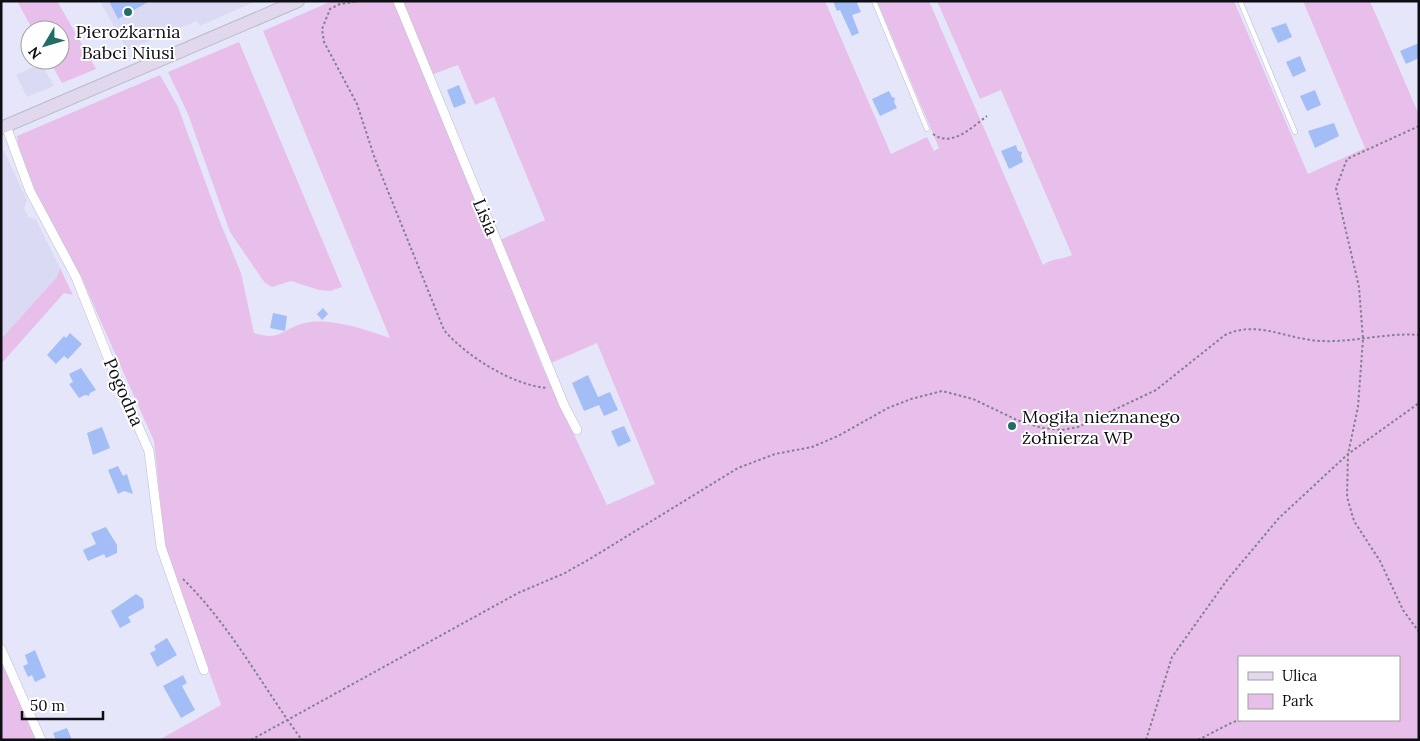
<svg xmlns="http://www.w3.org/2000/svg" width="1420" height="741" font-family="Lora,serif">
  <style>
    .built { fill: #dadaf4 }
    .green { fill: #e8bfea; fill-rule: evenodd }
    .building { fill: #a3bdf7 }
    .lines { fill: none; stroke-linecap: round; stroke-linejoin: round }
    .lane-casing { stroke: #bcbccf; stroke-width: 5.5 }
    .street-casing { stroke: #bcbccf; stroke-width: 10 }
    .secondary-casing { stroke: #bcbccf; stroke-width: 14 }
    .path { stroke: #80808e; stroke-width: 2; stroke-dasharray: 2.5 2.5; stroke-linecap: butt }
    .lane { stroke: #fff; stroke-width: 4.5 }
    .street { stroke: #fff; stroke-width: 9 }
    .secondary { stroke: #e2d8ed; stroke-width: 12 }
    .poi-dot { fill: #236d67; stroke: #fff; stroke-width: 2 }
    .labels { text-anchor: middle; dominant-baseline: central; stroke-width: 4; stroke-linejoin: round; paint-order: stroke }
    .poi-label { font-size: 18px; fill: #0e0e15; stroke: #fff }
    .street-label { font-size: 18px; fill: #0e0e15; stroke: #fff }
  </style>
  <rect width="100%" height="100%" fill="#e6e6fa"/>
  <path class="built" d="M100,1h156l-56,25 -3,-5 -70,29z
    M41,63l13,23 -27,11 -11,-22z
    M1,150l3,1 23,49 -3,8 4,9 8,2 24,49 -3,9 -56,62z"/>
  <path class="green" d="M17,1h40l39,68 -34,14 -13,-23h11v-30h-27z
    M332,1h64l146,365 65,139 48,-21 -58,-141 -46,20 -51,-123 45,-20 -51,-123 -19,8 -17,-40 -27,10 -30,-74h424l66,153 36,-17 7,14 5,-3 -62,-147h52l114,264c9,-7 19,-5 29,-10l-71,-165 -21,9 -43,-98h297l74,173 57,-26 -62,-147h67l49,114v625h-1260l62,-35 -56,-157 -11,-107 -72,-162 -46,-87 -17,-41 -2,-15 143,-61 18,32 42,115 21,51 13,60c28,9 28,-5 51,-10 25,-6 62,7 85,15l-127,-307zM1239,657h160v63h-160z
    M239,42l103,245 -12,4 -11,-1 -28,-9 -19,6 -7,-4 -7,-10 -28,-41 -42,-118 -20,-42z
    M60,268l13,27 -9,-2 -63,71v-25l56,-62z
    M1,660l35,80h-35z"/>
  <path class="building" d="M109,1h41l-32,18z
    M833,1h27l-3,2 4,9 -9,3 7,18 -7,3 -12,-26 -3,1z
    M1286,23l6,14 -14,6 -7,-15z
    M1419,43v15l-13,6 -6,-13z
    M1300,56l6,15 -13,6 -7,-15z
    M459,85l7,18 -12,5 -7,-18z
    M1315,90l6,15 -14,6 -7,-15z
    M889,91l3,6 3,1 -1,4 3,6 -17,8 -8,-17z
    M1334,123l5,13 -24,12 -7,-17z
    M1016,145l2,6 4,1 -1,4 2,6 -14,7 -8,-18z
    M323,308l5,6 -6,6 -5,-6z
    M273,313l14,3 -2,15 -15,-3z
    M70,333l12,11 -14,15 -4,-3 -8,8 -9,-9 17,-19 2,2z
    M81,368l15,22 -6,3 -1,3 -4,-1 -6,3 -10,-14 4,-2 -4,-8z
    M588,375l10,22 12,-5 8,18 -14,6 -5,-11 -15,6 -12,-28z
    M624,426l7,15 -13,6 -7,-16z
    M102,427l8,21 -17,7 -6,-22z
    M118,466l5,10 4,-2 6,20 -9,-3 -6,3 -10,-24z
    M106,527l11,18v8l-11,5 -2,-4 -16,7 -5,-11 13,-6 -5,-11z
    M136,594l7,5 1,9 -16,9 3,5 -11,6 -9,-17z
    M167,638l10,17 -20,12 -7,-14 6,-3 -2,-4z
    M35,650l11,27 -11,5 -3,-7 -4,2 -5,-11 5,-2 -3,-9z
    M183,675l4,8 -5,3 13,24 -14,8 -18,-32z
    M67,728l5,12h-16l-3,-7z"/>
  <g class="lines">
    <g class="lane-casing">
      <path id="lane" d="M874,1l53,128
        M1240,1l55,131"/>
    </g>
    <g class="street-casing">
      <path id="street" d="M398,1l166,404 13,25
        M6,126l24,65 46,86 33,83 40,91 12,96 43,123
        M1,649l40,91"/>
    </g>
    <g class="secondary-casing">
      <path id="secondary" d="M1,128l297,-127"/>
    </g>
    <path class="path" d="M360,1l-20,3 -10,5 -8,20 2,13 33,62 18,55 69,171c22,26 68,55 103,58
      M1419,126l-72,33 -11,29 23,99 4,52 -5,68 -10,47 -1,43 7,24 26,40 23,49 16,22
      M933,134c19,14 39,-7 54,-18
      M183,579c48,47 79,107 119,161
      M251,740l267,-147 47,-20 28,-16 145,-89 37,-14 37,-7 26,-11 50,-28 23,-9 31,-8 31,8 44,21 25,8 20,2 16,-3 78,-37 69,-55c30,-14 55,1 86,5 35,5 72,-8 108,-5
      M1146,740l26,-83 55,-77 52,-62 69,-64 71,-51
      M1198,740l35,-18 9,-2"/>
    <use href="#lane" class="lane"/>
    <use href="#street" class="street"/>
    <use href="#secondary" class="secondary"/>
  </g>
  <g class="poi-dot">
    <circle cx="128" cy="12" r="5"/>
    <circle cx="1012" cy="426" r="5"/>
  </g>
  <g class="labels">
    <g class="poi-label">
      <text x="128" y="31">Pierożkarnia<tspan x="128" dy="21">Babci Niusi</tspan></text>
      <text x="1022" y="416" text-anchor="start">Mogiła nieznanego<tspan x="1022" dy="21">żołnierza WP</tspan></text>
    </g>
    <g class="street-label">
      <text transform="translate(486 217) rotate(67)">Lisia</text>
      <text transform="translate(124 392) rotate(66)">Pogodna</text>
    </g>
  </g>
  <rect width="1420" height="741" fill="none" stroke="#0e0e15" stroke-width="5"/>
  <rect x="1238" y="656" width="162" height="65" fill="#ffffff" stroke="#9f9fa1"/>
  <rect x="1248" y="672" width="25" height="8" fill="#e2d8ed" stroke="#9f9fa1"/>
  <text x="1282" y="681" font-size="15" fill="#0e0e15">Ulica</text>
  <rect x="1248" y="694" width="25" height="15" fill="#e8bfea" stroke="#9f9fa1"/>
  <text x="1282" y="706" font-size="15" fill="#0e0e15">Park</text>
  <g transform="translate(45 45) rotate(232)"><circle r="24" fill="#ffffff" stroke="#9f9fa1"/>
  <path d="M0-4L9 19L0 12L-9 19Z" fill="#236d67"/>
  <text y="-8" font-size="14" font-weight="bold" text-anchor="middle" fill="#0e0e15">N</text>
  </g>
  <path d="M22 711v8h81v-8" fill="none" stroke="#0e0e15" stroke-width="2.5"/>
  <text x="30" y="711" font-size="15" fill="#0e0e15" stroke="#ffffff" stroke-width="4" paint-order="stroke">50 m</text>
</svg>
